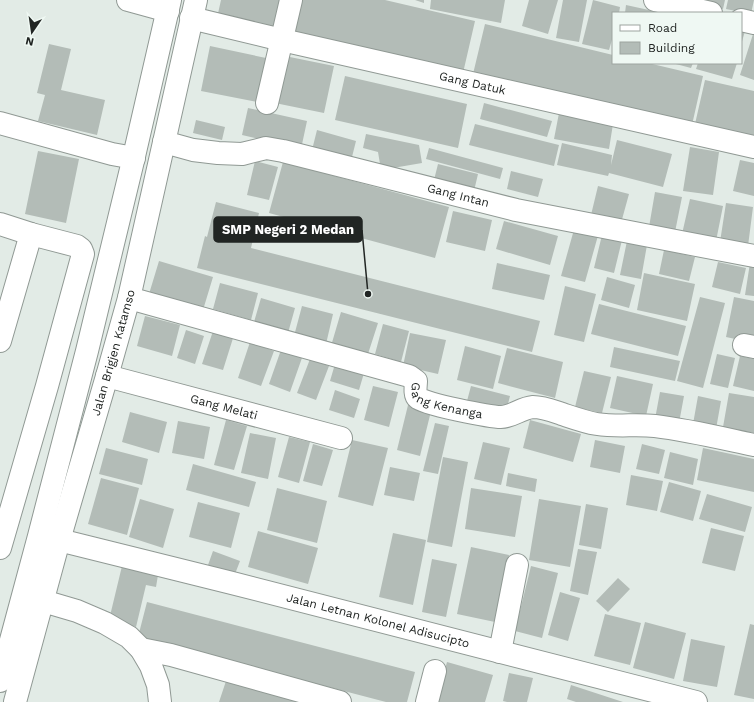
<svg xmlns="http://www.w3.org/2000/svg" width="754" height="702" font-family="'Work Sans',sans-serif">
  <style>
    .building { fill: #b3bcb7 }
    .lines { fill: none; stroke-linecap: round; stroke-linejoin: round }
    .minor-casing { stroke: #909994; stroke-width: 24 }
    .major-casing { stroke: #909994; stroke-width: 24 }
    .minor { stroke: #fff; stroke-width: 22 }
    .major { stroke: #fff; stroke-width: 22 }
    .labels { text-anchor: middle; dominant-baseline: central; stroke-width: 3.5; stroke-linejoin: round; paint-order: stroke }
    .street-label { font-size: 12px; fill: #212523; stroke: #eff8f3 }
    .leader { fill: none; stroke: #212523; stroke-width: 1.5 }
    .callout-dot { fill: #212523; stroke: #eff8f3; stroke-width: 1.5 }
    .callout { fill: #212523; stroke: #212523; stroke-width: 1.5 }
    .callout-label { font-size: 13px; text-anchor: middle; font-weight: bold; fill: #fff }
  </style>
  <rect width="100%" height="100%" fill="#e2ebe6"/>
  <path class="building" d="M221,0h63l-5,30 -62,-12z
    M294,0h91l90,21 -12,52 -177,-41z
    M415,0h9v3z
    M431,0h74l-4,23 -71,-14z
    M529,0h29l-10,34 -26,-8z
    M563,0h24l-8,42 -23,-4z
    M593,0l27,7 -1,6h-6v23l-4,14 -27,-6z
    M690,0h35l-2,9z
    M728,0h26l-3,14 -25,-5z
    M626,5l32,7v1h-33z
    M485,24l128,31v8h35l55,13 -11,49 -219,-51z
    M741,30l4,1 -4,14z
    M754,31v49l-14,-5z
    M49,44l22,5 -10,41 44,10 -8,35 -59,-14 7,-26 -8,-2z
    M210,46l56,12 -9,44 -56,-11z
    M280,55l54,11 -10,47 -54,-11z
    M672,63h21l-2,5z
    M698,63h39l-5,16 -36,-10z
    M345,76l122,28 -9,44 -123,-28z
    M705,80l49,11v47l-59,-14z
    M484,103l68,18 -5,16 -67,-18z
    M248,108l59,13 -6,28 -59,-14z
    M559,113l54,11 -4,25 -55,-10z
    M196,120l29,7 -3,13 -29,-7z
    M475,124l84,21 -5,21 -85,-21z
    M317,130l39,11 -5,20 -39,-11z
    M366,134l53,11 3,18 -41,7 -3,-18 -15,-4z
    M617,140l55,14 -9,33 -54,-14 -1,3 -51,-11 5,-22 50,12 -1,10z
    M690,147l29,5 -6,43 -30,-4z
    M429,148l74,20 -3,11 -74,-20z
    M38,151l41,8 -13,64 -41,-9z
    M740,160l14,3v33l-21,-5z
    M255,161l23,6 -9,33 -22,-5z
    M283,162l166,45 -14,51 -166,-45z
    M438,164l40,10 -4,17 -40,-11z
    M511,171l32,8 -5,18 -31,-8z
    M598,186l31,8 -8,29 -30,-8z
    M655,192l27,5 -7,35 -26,-5z
    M690,199l33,7 -7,35 -34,-7z
    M216,202l43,11 -8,35 289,73 -8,31 -335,-84 8,-32 2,1z
    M726,203l27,4 -5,39 -28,-4z
    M453,211l39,9 -7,31 -39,-9z
    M504,221l54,15 -8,29 -54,-16z
    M575,226l24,6 -14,50 -24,-6z
    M602,235l20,5 -8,33 -20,-5z
    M627,241l20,4 -6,34 -21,-4z
    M664,250l31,7 -6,24 -30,-7z
    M159,261l54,16 -10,33 -54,-16z
    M718,262l28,6 -6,26 -28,-7z
    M497,263l53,12 -6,25 -52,-11z
    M750,263h4v33l-9,-1z
    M644,273l51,11 -8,37 -50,-11z
    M607,277l28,8 -6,23 -28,-8z
    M220,283l38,10 -7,27 -38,-11z
    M565,286l31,8 -12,48 -30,-7z
    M700,297l25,6 -22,85 -26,-7z
    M734,297l20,4v42l-28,-6z
    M261,298l34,10 -7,25 -34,-11z
    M599,304l87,22 -8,30 -87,-22z
    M302,306l31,8 -7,30 -32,-8z
    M341,312l37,11 -11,34 -36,-11z
    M145,316l35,9 -8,31 -35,-10z
    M383,324l26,7 -8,31 -26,-8z
    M214,328l20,7 -11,35 -21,-6z
    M186,330l18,6 -9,28 -18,-6z
    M410,333l36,7 -8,34 -35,-8z
    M250,342l24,9 -13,35 -23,-8z
    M465,346l36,10 -8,33 -36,-9z
    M282,347l21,8 -13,37 -21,-8z
    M614,347l66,14 -5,20 -65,-14z
    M507,348l56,14 -8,36 -57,-15z
    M717,354l18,4 -7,30 -18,-4z
    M740,356l14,3v32l-21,-5z
    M310,359l19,7 -13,34 -19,-7z
    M335,364l29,9 -5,17 -29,-9z
    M584,371l27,6 -9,36 -27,-6z
    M617,376l36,8 -7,32 -36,-8z
    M373,386l25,6 -9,35 -25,-7z
    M471,386l39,10 -4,16 -39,-11z
    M335,390l25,9 -6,19 -25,-8z
    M660,392l24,4 -5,27 -24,-4z
    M729,393l25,4v36l-31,-6z
    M698,396l23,5 -5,28 -23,-5z
    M409,401l23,6 -12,49 -23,-6z
    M130,412l37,10 -8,31 -37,-11z
    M226,420l21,6 -13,44 -20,-5z
    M530,420l51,14 -8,28 -50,-14z
    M178,421l32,6 -6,32 -32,-6z
    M435,423l14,3 -11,48 -15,-3z
    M250,433l26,5 -8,41 -27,-6z
    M289,437l21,5 -11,41 -21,-6z
    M352,440l36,8 -15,58 -35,-9z
    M595,440l30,6 -5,27 -30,-6z
    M483,442l27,6 -9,37 -27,-6z
    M313,444l20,6 -11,36 -19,-5z
    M642,444l23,6 -6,24 -23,-5z
    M106,448l42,11 -6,26 -43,-11z
    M703,448l51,11v33l-57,-12z
    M670,452l28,7 -5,26 -29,-7z
    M443,457l25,5 -16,85 -25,-5z
    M193,464l63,18 -7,25 -63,-17z
    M390,467l30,6 -6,28 -30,-6z
    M508,473l29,6 -2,13 -29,-6z
    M631,475l32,6 -6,30 -31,-6z
    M101,478l38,10 -12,47 -39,-11z
    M669,482l32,9 -8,30 -33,-9z
    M277,488l50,13 -10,42 -50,-13z
    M471,488l51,8 -7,41 -50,-8z
    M707,494l45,13 -7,25 -46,-13z
    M140,499l34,10 -11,39 -34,-11z
    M539,499l42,7 -11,61 -41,-7z
    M198,502l42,11 -9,35 -42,-11z
    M586,504l22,4 -7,41 -22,-4z
    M711,528l33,8 -9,35 -33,-8z
    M258,531l60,17 -10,36 -60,-17z
    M393,533l33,7 -13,65 -34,-8z
    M471,547l38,8 -14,67 -38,-8z
    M578,549l19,3 -9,43 -18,-4z
    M213,551l27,10 -5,13 -27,-9z
    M432,559l25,5 -11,53 -24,-5z
    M122,566l36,9 -2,12 -10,-2 -10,42 -27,-7z
    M531,566l27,7 -16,65 -27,-7z
    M618,578l12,11 -22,23 -12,-11z
    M560,592l20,6 -12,43 -20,-6z
    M147,602l268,70 -8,30h-21l-248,-65z
    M605,614l36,9 -11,42 -36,-9z
    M645,622l41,11 -12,46 -41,-11z
    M750,624l4,1v74l-20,-4z
    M691,639l34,7 -8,41 -34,-6z
    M447,662l46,13 -8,27h-49z
    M509,673l24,5 -6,24h-20l-4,-1z
    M227,678l79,24h-87z
    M571,685l52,17h-47l-9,-3z"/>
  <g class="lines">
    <g class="minor-casing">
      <g id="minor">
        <path d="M128,0l40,11"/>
        <path d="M655,0l56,13"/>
        <path id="s1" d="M191,18l91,22 472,107"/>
        <path d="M741,20l13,3"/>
        <path d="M267,103l24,-103"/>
        <path d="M0,123l112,31 22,4"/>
        <path id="s2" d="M164,142l29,8 25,3 24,1 24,-6 17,3 233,59 170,33 68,13"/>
        <path d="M0,224l31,10 46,12 4,3 2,5 -36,132 -47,162"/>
        <path id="s3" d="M129,298l280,78 7,5c0,4 -2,14 2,17 6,6 72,19 83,19 11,0 20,-9 32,-10 10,0 20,4 29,7 12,4 23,8 35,10 20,3 39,0 58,2 33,4 66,12 99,19"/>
        <path d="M0,341l31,-107"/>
        <path d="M744,345l10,2"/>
        <path id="s4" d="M107,376l234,62"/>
        <path d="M43,601l34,10 28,12 24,14 12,12 10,17 7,19 2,17"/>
        <path d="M141,649l30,6 169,47"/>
        <path d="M500,652l17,-87"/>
        <path d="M427,702l8,-31"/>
      </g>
    </g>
    <g class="major-casing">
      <g id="major">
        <path id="s5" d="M59,540l173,43 464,119"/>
        <path d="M0,681l39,-145 48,-185 45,-186 38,-165"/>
        <path id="s6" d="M15,702l44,-162 48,-164 22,-78 67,-298"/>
      </g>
    </g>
    <use href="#minor" class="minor"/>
    <use href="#major" class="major"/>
  </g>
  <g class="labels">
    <g class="street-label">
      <text stroke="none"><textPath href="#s1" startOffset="289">Gang Datuk</textPath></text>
      <text stroke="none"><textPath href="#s2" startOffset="302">Gang Intan</textPath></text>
      <text stroke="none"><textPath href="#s6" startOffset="363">Jalan Brigjen Katamso</textPath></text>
      <text stroke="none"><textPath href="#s3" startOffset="342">Gang Kenanga</textPath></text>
      <text stroke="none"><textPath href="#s4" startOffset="121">Gang Melati</textPath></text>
      <text stroke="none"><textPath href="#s5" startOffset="329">Jalan Letnan Kolonel Adisucipto</textPath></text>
    </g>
  </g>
  <path class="leader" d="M368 294L362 230"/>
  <circle class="callout-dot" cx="368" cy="294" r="4"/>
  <rect class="callout" x="214" y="217" width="148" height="25" rx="4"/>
  <g class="callout-label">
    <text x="288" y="234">SMP Negeri 2 Medan</text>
  </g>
  <rect x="612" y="12" width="130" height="52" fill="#eff8f3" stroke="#9da4a0"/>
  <rect x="620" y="25" width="20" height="6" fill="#ffffff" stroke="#9da4a0"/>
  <text x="648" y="32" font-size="12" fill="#212523">Road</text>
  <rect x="620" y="42" width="20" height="12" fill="#b3bcb7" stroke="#9da4a0"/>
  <text x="648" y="52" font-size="12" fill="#212523">Building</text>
  <g transform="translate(32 32) rotate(193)" stroke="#eff8f3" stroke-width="3" paint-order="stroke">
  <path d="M0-3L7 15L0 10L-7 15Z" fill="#212523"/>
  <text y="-6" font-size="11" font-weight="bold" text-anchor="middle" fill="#212523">N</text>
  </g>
</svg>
